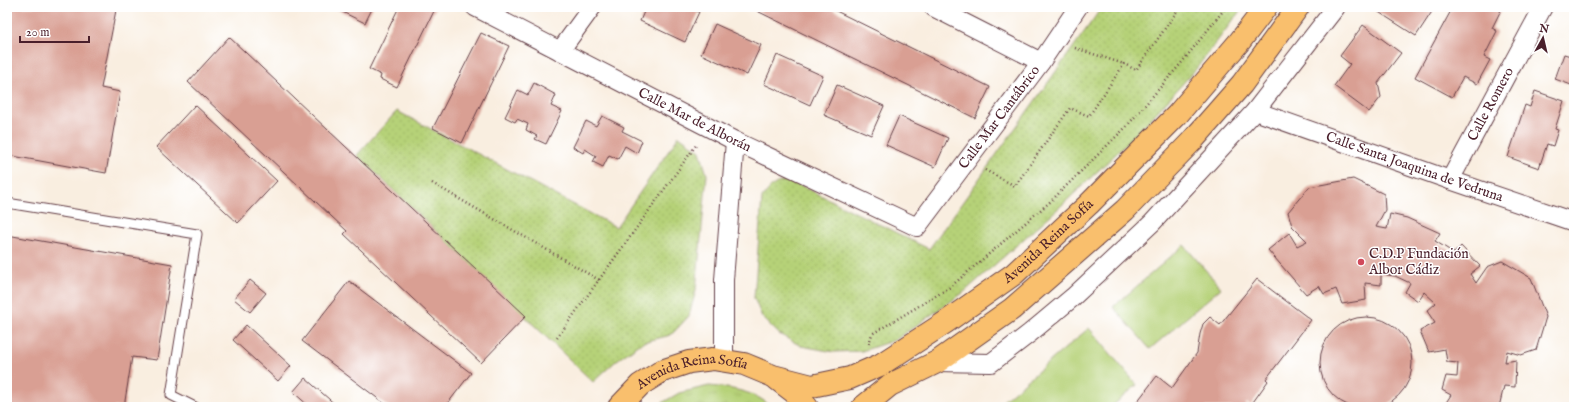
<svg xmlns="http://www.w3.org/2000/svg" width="1581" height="414" font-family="'IM FELL English',serif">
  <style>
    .grass { fill: url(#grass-tufts); stroke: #807852 }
    .park { fill: url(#park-dots); stroke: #807852 }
    .pitch { fill: #b6d278; stroke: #807852 }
    .building { fill: #d99f93 }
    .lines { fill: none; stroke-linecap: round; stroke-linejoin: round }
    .lane-casing { stroke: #643e46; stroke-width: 11 }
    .street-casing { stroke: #643e46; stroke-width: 20 }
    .primary-casing { stroke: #643e46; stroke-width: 24 }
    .path { stroke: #643e46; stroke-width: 2.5; stroke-dasharray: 1 3; stroke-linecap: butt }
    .lane { stroke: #fff; stroke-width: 9 }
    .street { stroke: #fff; stroke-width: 18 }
    .primary { stroke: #f9bf6d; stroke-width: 22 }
    .poi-dot { fill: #d1495b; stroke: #fff; stroke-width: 1.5 }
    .labels { text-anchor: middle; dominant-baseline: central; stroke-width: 3; stroke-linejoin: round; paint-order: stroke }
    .street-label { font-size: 14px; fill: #4a1f2b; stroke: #fff }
    .poi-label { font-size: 14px; fill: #4a1f2b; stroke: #fff; text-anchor: start }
  </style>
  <defs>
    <pattern id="grass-tufts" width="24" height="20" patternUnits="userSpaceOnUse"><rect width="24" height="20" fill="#b6d278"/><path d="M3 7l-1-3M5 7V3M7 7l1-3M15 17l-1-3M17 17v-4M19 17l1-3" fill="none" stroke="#9eb468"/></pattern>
    <pattern id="park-dots" width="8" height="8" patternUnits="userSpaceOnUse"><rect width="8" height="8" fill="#b6d278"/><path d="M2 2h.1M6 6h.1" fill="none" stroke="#9eb468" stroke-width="1.8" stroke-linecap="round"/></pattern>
  </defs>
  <rect width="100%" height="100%" fill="#fff"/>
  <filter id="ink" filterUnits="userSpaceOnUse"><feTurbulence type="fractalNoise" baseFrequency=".025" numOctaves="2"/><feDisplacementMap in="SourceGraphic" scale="8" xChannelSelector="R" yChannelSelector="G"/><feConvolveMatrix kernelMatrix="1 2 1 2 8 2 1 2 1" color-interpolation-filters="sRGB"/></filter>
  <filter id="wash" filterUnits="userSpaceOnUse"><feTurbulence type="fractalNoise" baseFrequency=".012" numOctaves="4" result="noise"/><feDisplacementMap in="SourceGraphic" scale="16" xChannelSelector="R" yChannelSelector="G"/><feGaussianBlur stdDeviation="0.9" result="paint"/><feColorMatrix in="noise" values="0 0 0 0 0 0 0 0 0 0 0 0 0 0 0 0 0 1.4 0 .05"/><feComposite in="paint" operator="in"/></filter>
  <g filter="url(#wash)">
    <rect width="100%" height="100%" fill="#f9eee0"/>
    <path class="grass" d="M709,386c21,2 47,5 62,21h-116l24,-14z"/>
    <path class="park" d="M1102,7h141l-47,62 -61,67 -73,69 -99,88 -68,47 -33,11 -28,1 -33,-6 -22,-12 -17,-17 -8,-19 8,-100c11,-14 14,-18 32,-16l135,67z
      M397,111l219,116 63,-91 21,15 7,24 -11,115 -7,26 -18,19 -28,7 -26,18 -24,22 -236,-227z"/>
    <path class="pitch" d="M1184,245l37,43 -71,61 -37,-42z
      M1089,328l48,57 -26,22h-115z"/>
    <g id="blocks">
      <path class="building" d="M7,7h92l17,3 -15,78 19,4 -14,81 -99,-18z
        M332,7h41l-8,16z
        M399,7h37l-39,80 -17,-8 1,-4 -12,-6z
        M646,7h41l12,5 -14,30 -45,-21z
        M749,7h79l162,80 -15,31z
        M1379,7h56l-19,29 -39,-25z
        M1453,7h42l6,3 -9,18 5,3 -13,26 6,3 -13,24 -14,-7 -11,20 -37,-20z
        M715,24l46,21 -14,30 -46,-21z
        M1363,25l38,28 -23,30 3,14 -12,15 -35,-26 16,-22 -10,-8z
        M481,33l28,13 -47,97 -29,-15z
        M229,37l297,279 -45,47 -137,-129 3,-3 -159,-149z
        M1564,54l10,3v29l-19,-7z
        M777,55l46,21 -13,29 -46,-21z
        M534,83l22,12 -5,11 11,5 -16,33 -11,-5 2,-3 -11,-6 2,-6 -11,-5 -2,3 -10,-5 13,-27 10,5z
        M837,85l47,21 -13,29 -47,-20z
        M1535,91l29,10 -9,28 3,1 -5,16 -6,-2 -8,24 -31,-11 17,-52 5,2z
        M195,105l82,76 -39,42 -82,-76z
        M602,116l22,11 -2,4 20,10 -5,12 -12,-7 -7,13 -9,-4 -6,12 -10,-5 3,-6 -11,-7 -2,4 -10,-6 13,-26 10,5z
        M899,116l49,22 -13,29 -49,-22z
        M1353,179l31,15 1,16 -9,17 11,2 3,-15 17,4 33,15 -5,8 19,12 7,-7 19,20 -10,8 6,9 11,-16 15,-6 29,17 15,39 -10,33 -15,5 -14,-4 -2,11 11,-2 -1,27 -11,-1 -5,21h-56l8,-12 -9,-5 4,-14 11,1 1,-14 -11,-1 -2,-13 -16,3 -9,-21 15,-8 -8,-12 9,-8 -12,-11 -6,9 -13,-9 5,-9 -15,-7 -14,-2v11l-16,-2 1,17 -24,4 -6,-15 -12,5 -5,-8 -13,8 -38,-44 21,-17 8,13 10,-5 -15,-15 -4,-14 21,-25z
        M7,235l165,29 -15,96 -25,-3 -8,50h-117z
        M1257,279l54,41 -45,59 2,2 -17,24 -4,-2 -3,4h-111l24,-31 15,12 25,-35 3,-19 3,-10 7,-7 10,8z
        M250,280l16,13 -16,19 -16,-13z
        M349,281l122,92 -26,34h-56l-87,-66z
        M1320 363a46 46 0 1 1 92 0a46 46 0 1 1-92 0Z
        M246,325l45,41 -13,15 -45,-41z
        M305,378l33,29h-28l-17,-15z"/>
    </g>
  </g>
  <g filter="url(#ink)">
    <use href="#blocks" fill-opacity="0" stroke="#643e46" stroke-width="1"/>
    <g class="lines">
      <g class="lane-casing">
        <path id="lane" d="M7,203l190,31 -26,161 24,12"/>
      </g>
      <g class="street-casing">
        <g id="street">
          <path id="s1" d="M475,7l260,134 182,86 124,-165 37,-55"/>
          <path d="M933,7l108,55"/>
          <path d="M560,51l32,-44"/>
          <path id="s2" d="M1255,111l195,69 124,42"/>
          <path id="s3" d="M1450,180l93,-173"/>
          <path d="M724,360v-80l11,-139"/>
          <path d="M937,362l54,1 39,-30 43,-36 79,-74 103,-112 81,-104"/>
        </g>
      </g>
      <g class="primary-casing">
        <g id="primary">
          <path d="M777,379l17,13 13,15"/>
          <path id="s4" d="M619,407l21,-22 22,-14 27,-9 24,-3 31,5 29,12 39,10 38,-8 30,-13 66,-43 68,-48 75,-70 88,-89 63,-74 26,-34"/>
          <path d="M863,407l27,-22 47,-23 75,-53 113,-99 67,-69 50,-57 56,-77"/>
        </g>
      </g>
      <path class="path" d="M1075,48l49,16
        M985,170l30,16 55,-78 19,8 35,-52 12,6 44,-63
        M432,183l167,97
        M557,338l140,-194
        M869,344l3,-10 77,-46 102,-87 76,-75 56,-65 43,-54"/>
      <use href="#lane" class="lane"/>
      <use href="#street" class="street"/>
      <use href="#primary" class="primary"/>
    </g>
  </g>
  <circle class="poi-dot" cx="1361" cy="262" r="4"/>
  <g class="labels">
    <g class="street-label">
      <text stroke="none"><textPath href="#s3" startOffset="86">Calle Romero</textPath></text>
      <text stroke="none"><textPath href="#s1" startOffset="631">Calle Mar Cantábrico</textPath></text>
      <text stroke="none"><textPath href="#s1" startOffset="247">Calle Mar de Alborán</textPath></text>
      <text stroke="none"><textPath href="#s2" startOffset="169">Calle Santa Joaquina de Vedruna</textPath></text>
      <text stroke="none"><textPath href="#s4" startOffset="493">Avenida Reina Sofía</textPath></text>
      <text stroke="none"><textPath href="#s4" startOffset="86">Avenida Reina Sofía</textPath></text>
    </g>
    <g class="poi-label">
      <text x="1369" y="254">C.D.P Fundación<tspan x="1369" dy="16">Albor Cádiz</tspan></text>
    </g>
  </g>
  <rect width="1581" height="414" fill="none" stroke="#fff" stroke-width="24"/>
  <g transform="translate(1543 38) rotate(8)" stroke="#ffffff" stroke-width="3" paint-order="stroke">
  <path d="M0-3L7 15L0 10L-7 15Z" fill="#4a1f2b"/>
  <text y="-6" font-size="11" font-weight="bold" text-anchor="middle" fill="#4a1f2b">N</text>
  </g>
  <path d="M20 36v6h69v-6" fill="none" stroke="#4a1f2b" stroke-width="2"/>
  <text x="26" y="36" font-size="12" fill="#4a1f2b" stroke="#ffffff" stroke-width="3" paint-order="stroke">20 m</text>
</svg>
